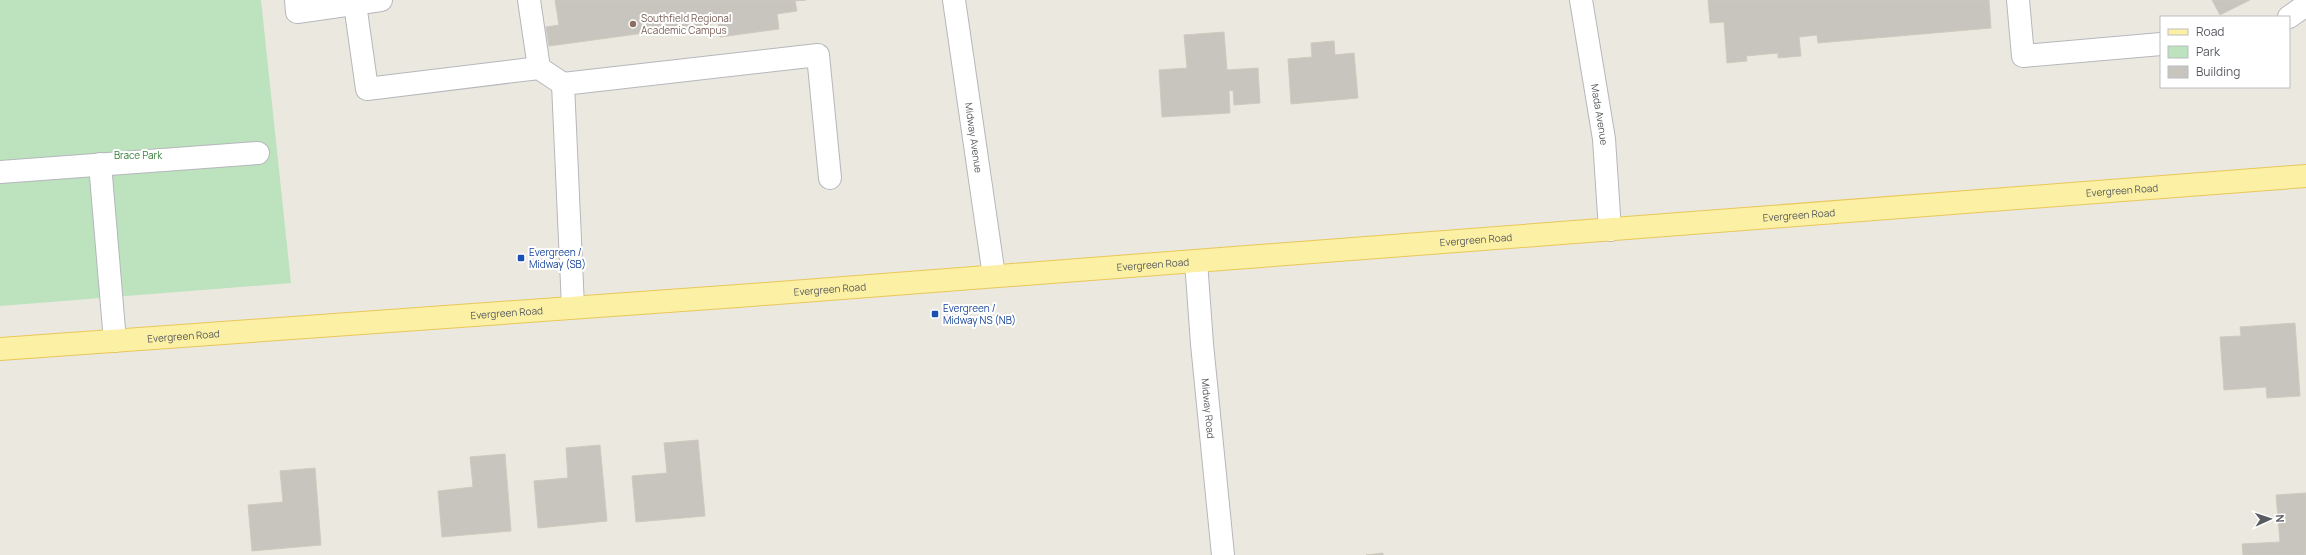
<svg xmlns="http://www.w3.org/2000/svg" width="2306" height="555" font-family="Manrope,sans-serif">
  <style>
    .green { fill: #bce2be }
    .building { fill: #c8c5bf; stroke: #cfcabe }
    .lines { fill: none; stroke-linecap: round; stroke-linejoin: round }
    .minor-casing { stroke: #b5b7bc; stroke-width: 24 }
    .major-casing { stroke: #e9c75a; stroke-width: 24 }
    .minor { stroke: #fff; stroke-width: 22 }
    .major { stroke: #fbf0a4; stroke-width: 22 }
    .education-dot { fill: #8d6e63; stroke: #fff; stroke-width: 1.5 }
    .transit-dot { fill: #1a4fb4; stroke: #fff; stroke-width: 1.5 }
    .labels { text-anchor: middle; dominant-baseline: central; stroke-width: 4; stroke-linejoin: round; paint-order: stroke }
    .education-label { font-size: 10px; fill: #785e54; stroke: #fff; text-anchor: start }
    .street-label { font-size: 10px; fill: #585b60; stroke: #fff }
    .park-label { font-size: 10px; fill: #37803e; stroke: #fff }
    .transit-label { font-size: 10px; fill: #164399; stroke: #fff; text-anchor: start }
  </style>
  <rect width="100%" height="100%" fill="#ebe9df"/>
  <path class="green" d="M0,0h261l30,283 -291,23z"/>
  <path class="building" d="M555,0h251l-11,1 2,10 -20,3 2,15 -59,8 -2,-14 -169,23 -3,-19 13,-2z
    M1708,0h281l2,28 -173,15 -1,-8 -18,2 2,19 -23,2v-5l-32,3 1,5 -20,2 -3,-41 -14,1z
    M2212,0h38l-30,15z
    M1224,32l3,38 31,-2 2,35 -26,2 -1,-15 -4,1 1,22 -68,4 -3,-47 28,-2 -3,-33z
    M1334,41l1,14 19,-2 4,45 -67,6 -3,-45 24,-2 -1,-14z
    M2295,323l5,73 -33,2 -1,-11 -42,3 -4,-53 21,-1 -1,-9z
    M698,440l7,76 -69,6 -4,-46 35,-3 -3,-30z
    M600,445l7,76 -69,7 -4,-47 34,-3 -2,-30z
    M505,454l6,77 -69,6 -4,-46 35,-4 -3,-30z
    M315,468l6,77 -69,6 -4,-46 35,-3 -3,-31z
    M2306,493v62h-63l-1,-11 38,-2 -4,-47z
    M1383,553v2h-17z"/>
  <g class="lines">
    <g class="minor-casing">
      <g id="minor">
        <path d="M296,0l1,12 84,-12"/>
        <path d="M529,0l10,68"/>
        <path id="s1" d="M954,0l40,276"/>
        <path id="s2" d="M1581,0l23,139 6,91"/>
        <path d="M2018,0l5,56 138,-12"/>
        <path d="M355,4l12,85 172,-21 24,16"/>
        <path d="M2289,17l17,-12"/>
        <path d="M100,164l15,177"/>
        <path d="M0,172l258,-19"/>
        <path id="s3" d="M1196,261l6,83 21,211"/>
        <path d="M573,307l-10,-223 255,-29 12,123"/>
      </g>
    </g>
    <g class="major-casing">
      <g id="major">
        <path id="s4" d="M0,349l738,-53 1568,-120"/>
      </g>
    </g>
    <use href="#minor" class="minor"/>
    <use href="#major" class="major"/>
  </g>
  <circle class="education-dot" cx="633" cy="24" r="4"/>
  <g class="transit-dot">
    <rect x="517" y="254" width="8" height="8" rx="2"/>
    <rect x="931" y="310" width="8" height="8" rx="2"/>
  </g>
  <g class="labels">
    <g class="education-label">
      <text x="641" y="18">Southfield Regional<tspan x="641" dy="12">Academic Campus</tspan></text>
    </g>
    <g class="street-label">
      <text stroke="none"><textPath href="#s2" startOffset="116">Mada Avenue</textPath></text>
      <text stroke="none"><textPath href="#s1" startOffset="139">Midway Avenue</textPath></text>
      <text stroke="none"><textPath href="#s4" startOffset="2128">Evergreen Road</textPath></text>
      <text stroke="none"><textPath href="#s4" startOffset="1804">Evergreen Road</textPath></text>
      <text stroke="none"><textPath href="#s4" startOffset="1480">Evergreen Road</textPath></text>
      <text stroke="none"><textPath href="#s4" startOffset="1156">Evergreen Road</textPath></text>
      <text stroke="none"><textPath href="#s4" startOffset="832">Evergreen Road</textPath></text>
      <text stroke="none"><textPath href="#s4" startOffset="508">Evergreen Road</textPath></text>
      <text stroke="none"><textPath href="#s4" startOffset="184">Evergreen Road</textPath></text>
      <text stroke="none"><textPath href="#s3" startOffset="148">Midway Road</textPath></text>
    </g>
    <g class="park-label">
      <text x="138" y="155">Brace Park</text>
    </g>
    <g class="transit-label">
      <text x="529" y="252">Evergreen /<tspan x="529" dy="12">Midway (SB)</tspan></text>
      <text x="943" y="308">Evergreen /<tspan x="943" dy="12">Midway NS (NB)</tspan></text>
    </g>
  </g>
  <rect x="2160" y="16" width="130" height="72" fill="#ffffff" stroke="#bcbdbf"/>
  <rect x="2168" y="29" width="20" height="6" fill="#fbf0a4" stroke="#bcbdbf"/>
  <text x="2196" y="36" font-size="12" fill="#585b60">Road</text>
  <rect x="2168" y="46" width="20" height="12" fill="#bce2be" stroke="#bcbdbf"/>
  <text x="2196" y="56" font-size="12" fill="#585b60">Park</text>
  <rect x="2168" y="66" width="20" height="12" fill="#c8c5bf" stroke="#bcbdbf"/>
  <text x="2196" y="76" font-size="12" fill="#585b60">Building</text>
  <g transform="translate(2270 519) rotate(87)" stroke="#ffffff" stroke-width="3" paint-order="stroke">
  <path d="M0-3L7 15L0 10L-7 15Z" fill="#585b60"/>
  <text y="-6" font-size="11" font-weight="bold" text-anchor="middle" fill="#585b60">N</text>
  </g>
</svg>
